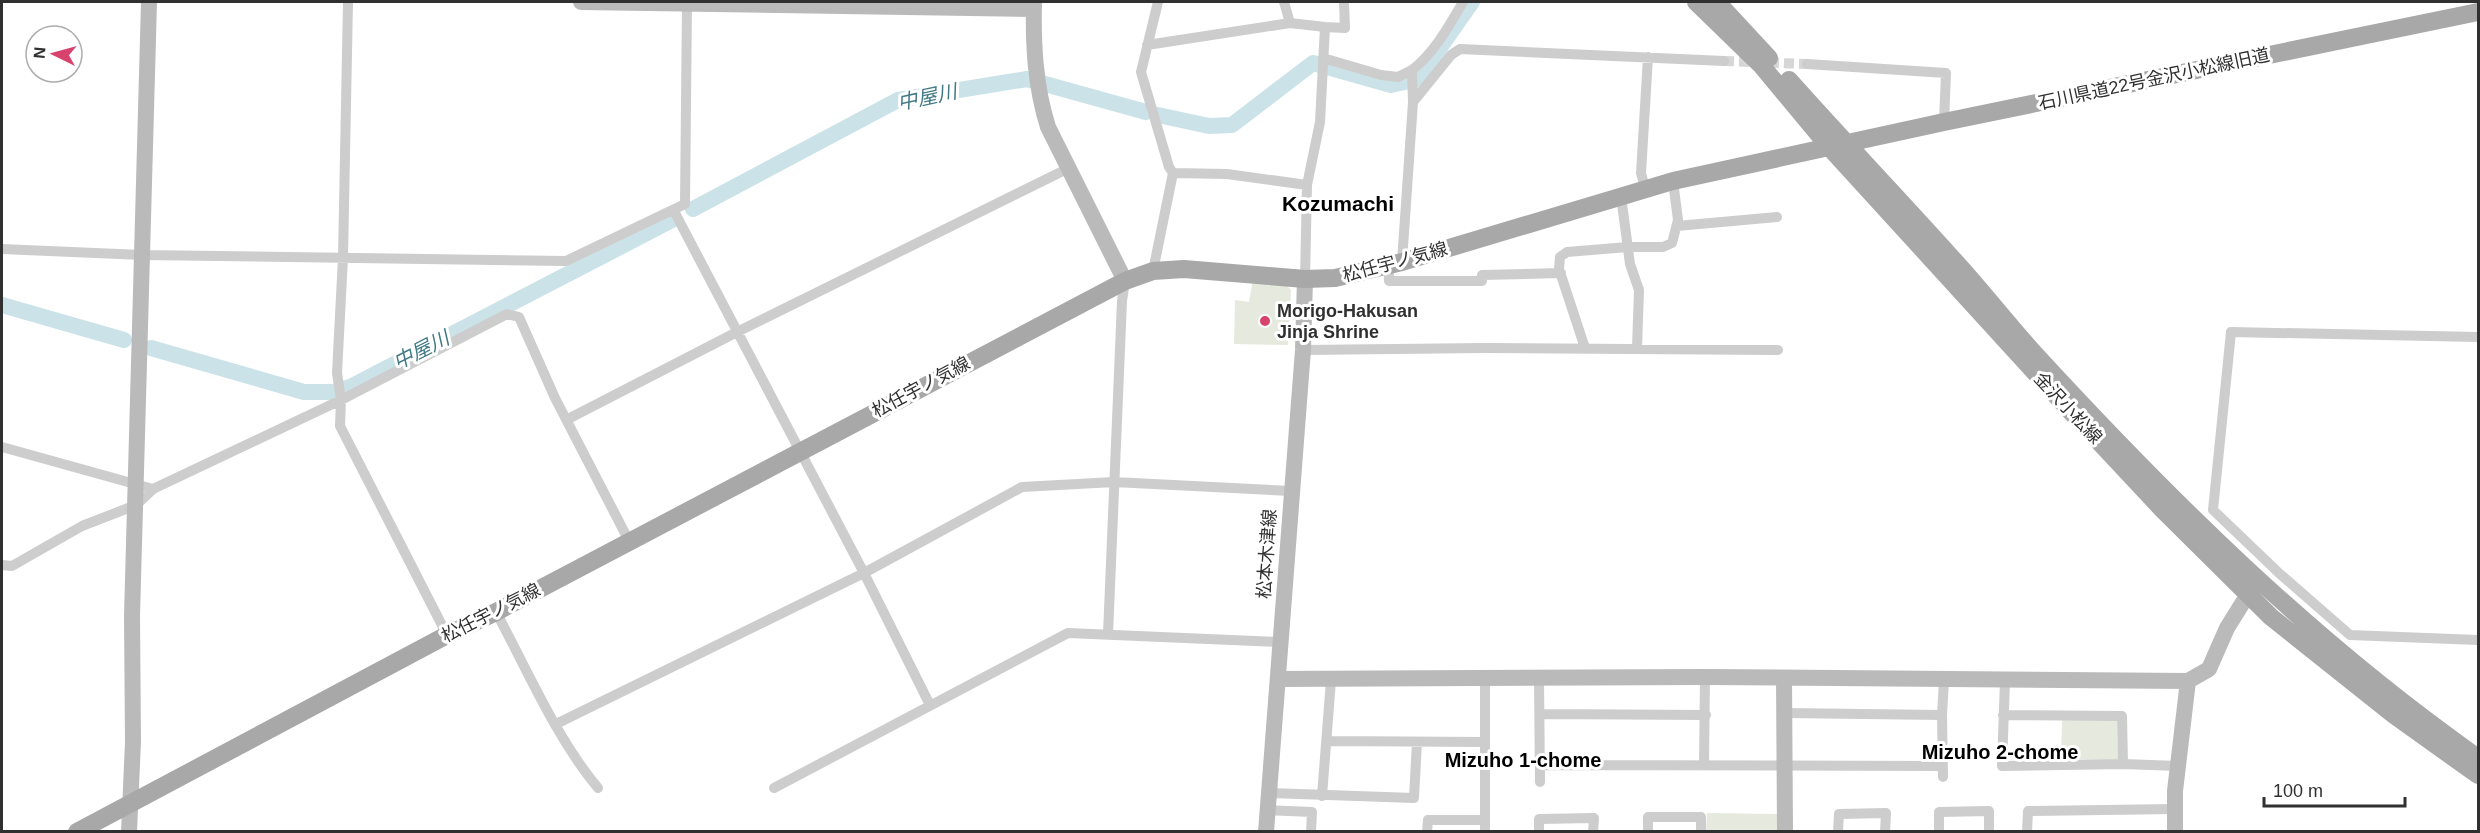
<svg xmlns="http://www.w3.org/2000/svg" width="2480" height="833" font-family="Helvetica,'Noto Sans JP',sans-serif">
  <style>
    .green { fill: #e6e9dd }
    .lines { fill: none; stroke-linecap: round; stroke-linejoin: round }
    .river { stroke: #cbe3e8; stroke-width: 16 }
    .street-tunnel { stroke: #d6d6d6; stroke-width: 10; stroke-dasharray: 10 5; stroke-linecap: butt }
    .street { stroke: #cdcdcd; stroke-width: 10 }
    .secondary { stroke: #bababa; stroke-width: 16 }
    .primary { stroke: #a8a8a8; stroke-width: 18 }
    .poi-dot { fill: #d7436c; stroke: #fff; stroke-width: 2 }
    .labels { text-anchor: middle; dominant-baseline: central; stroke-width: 6; stroke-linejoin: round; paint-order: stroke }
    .street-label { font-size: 18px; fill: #303030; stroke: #fff }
    .poi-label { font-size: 18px; font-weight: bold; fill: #303030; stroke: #fff; text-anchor: start }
    .water-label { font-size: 20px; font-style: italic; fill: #427a86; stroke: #fff }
    .neighbourhood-label { font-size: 20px; font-weight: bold; fill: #000; stroke: #fff }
    .quarter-label { font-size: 21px; font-weight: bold; fill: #000; stroke: #fff }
  </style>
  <rect width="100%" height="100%" fill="#fff"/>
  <path class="green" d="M1253,280l31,2 7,8 -3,55 -54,-1 1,-44 14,2z
    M2062,719l55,1 1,40 -57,-1z
    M1707,813l70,1v17l-71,1z"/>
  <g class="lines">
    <path class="river" d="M1158,115l51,11 23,-1 81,-62 78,22 27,-6 54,-77
      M693,209l205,-109 129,-21 119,33
      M2,305l122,35
      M151,348l153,44h29l17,-5 324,-168"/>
    <path class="street-tunnel" d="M1724,61l83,3"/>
    <path class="street" d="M348,2l-5,256 -6,115 4,27 -1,26 107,209
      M1284,2l6,21
      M1325,27l20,1 -1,-26
      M1147,45l143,-22 35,4 -5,95 -13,63 -2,94
      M1323,58l58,17 17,2 14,-7
      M1807,64l139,9 -2,49
      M1413,102l38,-47 9,-6 264,12
      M1173,173l54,1 80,11
      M1645,188l-4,-15 7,-116
      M1621,196l9,68 9,26 -2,58
      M674,211l190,362 66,132
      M1677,226l100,-9
      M2,249l140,6 424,6 119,-57 2,-202
      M1402,262l11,-160 -1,-32c22,-17 37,-44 51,-68
      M1389,265v16h93
      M1153,271l20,-98 -4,-6 -28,-95 17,-70
      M1482,275l79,-2
      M2478,337l-247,-5 -18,178 67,64 70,61 128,5
      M1585,348l-26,-79 1,-12 7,-5 61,-5h35l9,-4 6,-23 -5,-39
      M1303,350l181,-2 294,2
      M568,419l169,-87 332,-164
      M2,447l151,42
      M2,565l10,1 70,-40 54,-21 17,-16 188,-89 166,-86 12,3 36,81 74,143
      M496,612c31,57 60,126 102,176
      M1108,634l14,-333 3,-20
      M1539,680l1,102
      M2005,680l-3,86 121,-2 55,2
      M1785,713l157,2
      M1540,714l166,1
      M2003,715l119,1 1,48
      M556,724l308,-151 158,-86 92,-5 177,9
      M1327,741l158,1
      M1704,764l1,-87
      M1540,765l402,1
      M1943,777l-1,-62 2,-35
      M774,788l294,-155 212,9
      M1268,793l146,5 3,-56
      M1322,796l9,-116
      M1267,810l45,2 -1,20
      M1427,832l1,-12h57
      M1485,832v-153
      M1539,832v-13l55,-1 -1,14
      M1648,832v-15h53v15
      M1838,832l1,-18 47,-1 -1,19
      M1939,832v-20l50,-1v21
      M2027,832l1,-21 147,-2"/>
    <path class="secondary" d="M581,2l452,7
      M1034,2c-1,42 1,84 14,125l77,154
      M1784,678l1,154
      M1278,679l427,-2 483,4 21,-12 18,-41 28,-45
      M129,832l4,-90 -1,-126 17,-614
      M1266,832l37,-482 2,-71
      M2175,832v-41l13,-110"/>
    <path class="primary" d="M1696,2l65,63 69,83 243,266 89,95 109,108 123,98 84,60
      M1717,2l52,56
      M1789,80c56,63 115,124 171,187 25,28 48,57 73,85 136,148 280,290 445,406
      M77,832l370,-197 49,-23 629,-331 28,-10 31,-2 121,10 30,-1 67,-16 271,-81 271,-59 534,-110"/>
  </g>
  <circle class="poi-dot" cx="1265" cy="321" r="6"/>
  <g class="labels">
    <g class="street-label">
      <text transform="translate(2154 79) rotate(-12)">石川県道22号金沢小松線旧道</text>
      <text transform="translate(1395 262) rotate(-15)">松任宇ノ気線</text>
      <text transform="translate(921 387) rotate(-28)">松任宇ノ気線</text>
      <text transform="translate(2068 408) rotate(47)">金沢小松線</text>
      <text transform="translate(1267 554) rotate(-86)">松本木津線</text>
      <text transform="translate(491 613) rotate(-27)">松任宇ノ気線</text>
    </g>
    <g class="poi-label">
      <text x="1277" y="311">Morigo-Hakusan<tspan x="1277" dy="21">Jinja Shrine</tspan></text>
    </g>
    <g class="water-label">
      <text transform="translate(927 97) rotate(-12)">中屋川</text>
      <text transform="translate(421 350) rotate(-27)">中屋川</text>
    </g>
    <g class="neighbourhood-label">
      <text x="2000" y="752">Mizuho 2-chome</text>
      <text x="1523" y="760">Mizuho 1-chome</text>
    </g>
    <g class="quarter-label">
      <text x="1338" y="203">Kozumachi</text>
    </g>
  </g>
  <rect width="2480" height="833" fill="none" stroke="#303030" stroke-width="6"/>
  <g transform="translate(54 54) rotate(275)"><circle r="28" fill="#ffffff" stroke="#acacac" stroke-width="1.5"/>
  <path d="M0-4.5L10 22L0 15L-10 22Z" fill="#d7436c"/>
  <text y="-9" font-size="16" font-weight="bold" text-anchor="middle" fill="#303030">N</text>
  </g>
  <path d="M2264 797v9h141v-9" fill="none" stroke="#303030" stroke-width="3"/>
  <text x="2273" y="797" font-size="18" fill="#303030" stroke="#ffffff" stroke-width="4.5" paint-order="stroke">100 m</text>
</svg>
